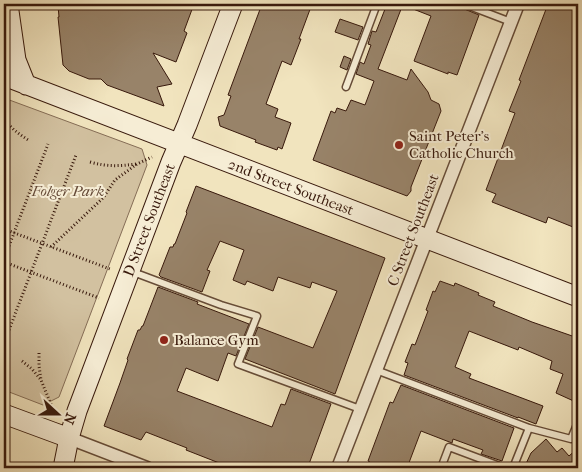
<svg xmlns="http://www.w3.org/2000/svg" width="582" height="472" font-family="'IM FELL French Canon',serif">
  <style>
    .green { fill: #d2c1a0; stroke: #856d56 }
    .building { fill: #988369; stroke: #38190c }
    .lines { fill: none; stroke-linecap: round; stroke-linejoin: round }
    .lane-casing { stroke: #664c38; stroke-width: 9 }
    .street-casing { stroke: #664c38; stroke-width: 15 }
    .secondary-casing { stroke: #38190c; stroke-width: 21 }
    .path { stroke: #38190c; stroke-width: 3; stroke-dasharray: 1 2.5; stroke-linecap: butt }
    .lane { stroke: #f6edd5; stroke-width: 6 }
    .street { stroke: #f6edd5; stroke-width: 12 }
    .secondary { stroke: #f6edd5; stroke-width: 19 }
    .poi-dot { fill: #8f2418; stroke: #f6edd5; stroke-width: 2 }
    .labels { text-anchor: middle; dominant-baseline: central; stroke-width: 4; stroke-linejoin: round; paint-order: stroke }
    .poi-label { font-size: 15px; fill: #38190c; stroke: #f6edd5; text-anchor: start }
    .street-label { font-size: 15px; fill: #38190c; stroke: #f6edd5 }
    .park-label { font-size: 15px; font-style: italic; fill: #664b38; stroke: #f6edd5 }
  </style>
  <rect width="100%" height="100%" fill="#f1e4be"/>
  <filter id="stains"><feTurbulence type="fractalNoise" baseFrequency=".004" numOctaves="4"/><feColorMatrix values="0 0 0 0 .2 0 0 0 0 .09 0 0 0 0 .02 0 0 0 .5 -.17"/></filter>
  <radialGradient id="worn" r=".72"><stop offset=".6" stop-color="#630" stop-opacity="0"/><stop offset="1" stop-color="#630" stop-opacity=".3"/></radialGradient>
  <path class="green" d="M4,98l138,51 5,16 -88,232 -16,8 -39,-15z"/>
  <path class="building" d="M60,4h134l-10,27 3,2 -11,29 -23,-9 19,31 -15,3 7,19 -57,-21 -6,-6h-12l-20,-8 -6,-6 -5,-48h1l-1,-11 3,-1z
    M262,4h50l-13,35h2l-10,26 -9,-4 -16,43 12,5 -3,8 16,6 -9,26 -4,-2 -1,3 -22,-8 1,-2 -36,-14 -2,-9 6,-2 7,-19 -3,-1z
    M387,4h16l-25,65 29,11 4,-11 17,23 3,8 8,4 2,7 -30,76v4l-4,5 -94,-36 18,-49 4,2 2,-5 9,3 5,-11 14,5 9,-24 -18,-7 4,-12 4,2 7,-19 -3,-1 4,-13 4,1z
    M403,4h56l3,4 17,7 -22,60 -9,-3v2l-34,-13 17,-45 -28,-11z
    M548,4h30v225l-30,-12 -2,6 -54,-21 4,-8 -10,-4 29,-77 -6,-2 12,-30 -2,-1z
    M340,19l23,8 -5,13 -23,-8z
    M344,56l7,3 -4,11 -7,-3z
    M196,186l189,72 -50,136 -90,-35 13,-32 55,21 24,-57 -25,-9 -2,6 -32,-11 -5,14 -26,-10 -2,4 -12,-5 11,-30 -24,-9 -13,29 3,1 -8,21 -41,-15 -2,-2 11,-28h3l1,-3h1l12,-31 -1,-1z
    M440,281l14,5 1,-3 24,10 -1,2 17,7 -2,4 39,16 46,16v65l-22,-10 7,-19 -13,-5 2,-8 -33,-14 -1,3 -49,-19 -14,36 16,7 -2,4 74,28 -7,18 -18,-7v1l-114,-43 4,-12 -3,-1 7,-18 3,1 13,-34 -2,-1 7,-19 2,1z
    M158,287l40,15 -1,2 52,20 -13,32 -8,-3 -10,28 -32,-13 -9,23 95,36 9,-23 4,1 6,-16 40,15 -22,60 -3,-1 -2,5h-72l-46,-18 1,-2 -41,-16 -5,8 -37,-14 16,-43 8,-23 -1,-1 11,-29h2l2,-4h1z
    M401,385l113,43 -12,33 -21,-7 2,-4 -30,-11 -1,4 -31,-12 -14,37h-39l2,-6 -2,-1 22,-59 3,1z
    M546,439l11,13 5,-4 7,8 9,-8v20h-54l7,-15z"/>
  <g class="lines">
    <g class="lane-casing">
      <path id="lane" d="M464,4l47,18
        M346,87l31,-83
        M133,272l88,33 36,11 -19,48 122,45
        M376,370l153,58 42,11 7,-17
        M441,468l8,-21 56,21
        M513,468l16,-40"/>
    </g>
    <g class="street-casing">
      <path id="street" d="M69,438l78,30
        M338,468l180,-464"/>
    </g>
    <g class="secondary-casing">
      <path id="secondary" d="M8,4l8,56 10,25
        M4,76l574,221
        M4,414l65,24
        M63,468l6,-30 8,-27 94,-249 16,-37 46,-121"/>
    </g>
    <path class="path" d="M4,118c6,10 16,17 26,23
      M4,142l2,-20
      M90,162c18,5 29,4 47,2
      M4,229l106,40
      M51,247l52,-49 12,-18 22,-16 15,-7
      M4,259l44,-115
      M4,262l95,36
      M4,343l72,-188
      M39,353v13l2,14 14,34
      M22,361l10,8 9,11"/>
    <use href="#lane" class="lane"/>
    <use href="#street" class="street"/>
    <use href="#secondary" class="secondary"/>
  </g>
  <g class="poi-dot">
    <circle cx="399" cy="145" r="5"/>
    <circle cx="164" cy="340" r="5"/>
  </g>
  <g class="labels">
    <g class="poi-label">
      <text x="409" y="136">Saint Peter's<tspan x="409" dy="17">Catholic Church</tspan></text>
      <text x="174" y="340">Balance Gym</text>
    </g>
    <g class="street-label">
      <text transform="translate(291 187) rotate(21)">2nd Street Southeast</text>
      <text transform="translate(149 220) rotate(-69)">D Street Southeast</text>
      <text transform="translate(413 230) rotate(-69)">C Street Southeast</text>
    </g>
    <g class="park-label">
      <text x="68" y="191">Folger Park</text>
    </g>
  </g>
  <rect width="582" height="472" fill="none" stroke="#f1e4be" stroke-width="20"/>
  <rect x="5" y="5" width="572" height="462" fill="none" stroke="#38190c" stroke-width="2.5"/>
  <rect x="10" y="10" width="562" height="452" fill="none" stroke="#38190c"/>
  <g transform="translate(58 414) rotate(111)" stroke="#f6edd5" stroke-width="4" paint-order="stroke">
  <path d="M0-4L9 19L0 12L-9 19Z" fill="#38190c"/>
  <text y="-8" font-size="14" font-weight="bold" text-anchor="middle" fill="#38190c">N</text>
  </g>
  <rect width="100%" height="100%" filter="url(#stains)"/>
  <rect width="100%" height="100%" fill="url(#worn)"/>
</svg>
